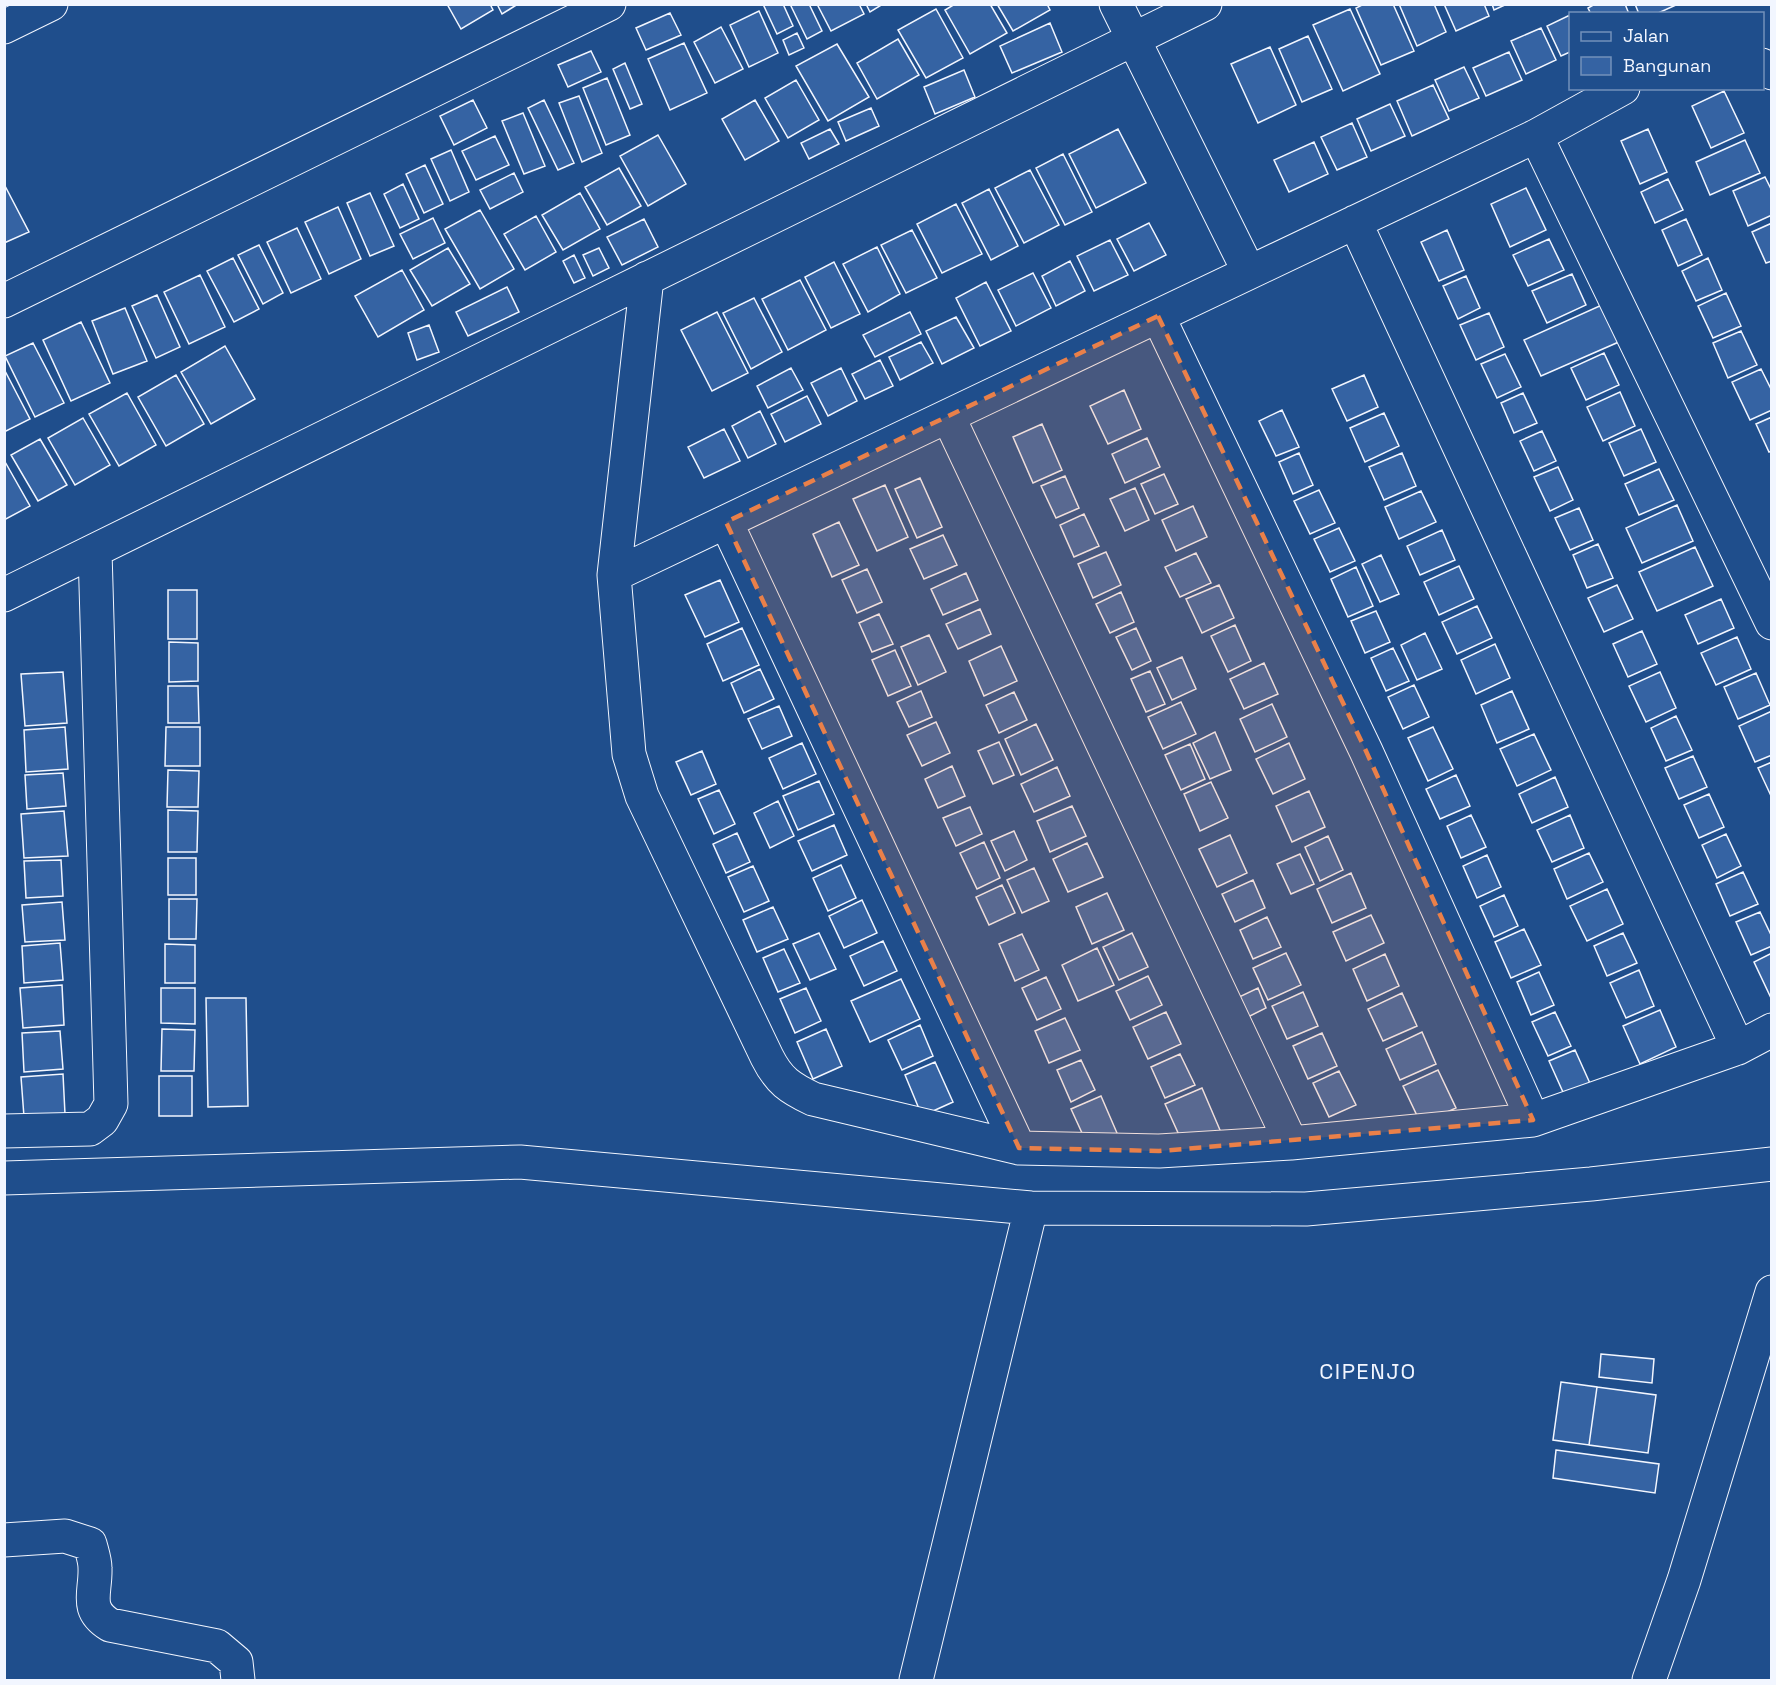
<svg xmlns="http://www.w3.org/2000/svg" width="1776" height="1685" font-family="'Space Grotesk',sans-serif">
  <style>
    .building { fill: #3563a3; stroke: #f2f6ff; stroke-width: 1.5 }
    .lines { fill: none; stroke-linecap: round; stroke-linejoin: round }
    .minor-casing { stroke: #f2f6ff; stroke-width: 35 }
    .minor { stroke: #1f4e8c; stroke-width: 33 }
    .marked { fill: #ea8049; fill-opacity: 0.2; stroke: #ea8049; stroke-width: 4.5; stroke-dasharray: 12 8; stroke-linejoin: round }
    .labels { text-anchor: middle; dominant-baseline: central; stroke-width: 4.5; stroke-linejoin: round; paint-order: stroke }
    .quarter-label { font-size: 22px; letter-spacing: 1.5px; fill: #f2f6ff; stroke: #1f4e8c }
  </style>
  <rect width="100%" height="100%" fill="#1f4e8c"/>
  <path class="building" d="M447,4h43l3,6 -32,19z
    M497,4h21l-16,10z
    M763,4h20l10,22 -16,8z
    M790,4h19l13,27 -15,8z
    M817,4h42l5,10 -33,17z
    M866,4h17l-13,8z
    M955,4h35l17,29 -37,21 -25,-44z
    M997,4h50l3,6 -37,21z
    M1364,4h29l21,47 -33,14 -25,-57z
    M1399,4h35l12,28 -29,14z
    M1444,4h40l5,12 -33,15z
    M1492,4h15l-13,6z
    M1595,4h30l4,10h-38l-3,-6z
    M1635,4h41v1l-20,9h-17z
    M936,9l27,49 -37,20 -28,-48z
    M1350,9l30,65 -37,17 -30,-66z
    M759,11l19,42 -29,14 -19,-42z
    M670,13l11,22 -35,15 -10,-22z
    M1570,15v37l-9,4 -14,-30z
    M1050,23l12,29 -50,21 -12,-27z
    M721,27l22,42 -28,14 -21,-41z
    M1541,28l15,32 -30,14 -15,-33z
    M797,33l7,15 -15,7 -6,-15z
    M1308,36l24,53 -30,13 -23,-53z
    M898,39l21,36 -42,24 -20,-36z
    M684,43l23,50 -37,17 -22,-51z
    M837,44l32,53 -41,24 -32,-55z
    M1270,47l26,58 -38,18 -27,-59z
    M591,51l10,21 -33,15 -10,-22z
    M1509,52l13,28 -36,16 -13,-28z
    M625,63l17,41 -12,5 -17,-40z
    M1464,67l15,31 -30,13 -14,-31z
    M964,70l11,27 -40,17 -11,-27z
    M607,78l23,57 -24,10 -23,-57z
    M796,80l23,40 -31,18 -23,-40z
    M1433,85l16,34 -37,17 -15,-35z
    M1724,91l20,42 -33,15 -19,-42z
    M579,96l23,57 -20,9 -23,-59z
    M473,100l14,28 -33,17 -14,-29z
    M544,100l30,63 -16,7 -30,-62z
    M755,100l24,41 -34,19 -23,-41z
    M1390,104l15,32 -34,15 -14,-32z
    M871,108l8,18 -33,15 -8,-19z
    M523,113l22,53 -21,8 -22,-53z
    M1352,123l15,34 -30,13 -16,-33z
    M830,129l9,15 -30,15 -8,-16z
    M1118,129l28,54 -50,25 -27,-54z
    M1648,129l19,43 -27,12 -19,-43z
    M658,135l28,49 -38,22 -28,-50z
    M495,136l14,29 -33,15 -14,-29z
    M1745,140l15,33 -50,22 -14,-33z
    M1314,142l14,32 -39,18 -15,-32z
    M451,150l18,42 -19,9 -19,-42z
    M1063,154l29,58 -27,13 -29,-57z
    M425,165l18,39 -19,9 -18,-39z
    M619,168l22,38 -34,19 -22,-38z
    M1030,170l29,55 -35,18 -29,-55z
    M514,173l9,19 -33,17 -10,-19z
    M1765,177l7,14v24l-24,11 -15,-35z
    M1668,179l15,31 -28,13 -14,-31z
    M4,184l25,48 -25,11z
    M403,184l16,35 -19,9 -16,-34z
    M1526,188l20,42 -36,17 -19,-43z
    M989,189l29,57 -27,14 -29,-57z
    M370,193l24,53 -24,10 -23,-53z
    M580,193l20,36 -37,21 -21,-35z
    M956,204l26,50 -40,19 -25,-49z
    M338,207l23,52 -32,15 -24,-52z
    M480,210l34,59 -34,20 -35,-60z
    M536,216l20,36 -31,18 -21,-36z
    M433,218l12,25 -32,16 -13,-25z
    M644,219l14,28 -36,18 -15,-28z
    M1686,219l16,36 -24,11 -16,-36z
    M1149,223l17,32 -32,16 -17,-32z
    M1772,223v38l-6,2 -14,-31z
    M297,228l24,51 -30,14 -24,-51z
    M912,230l25,48 -31,15 -25,-48z
    M1447,230l17,40 -25,11 -18,-39z
    M1549,239l15,31 -36,16 -15,-31z
    M1110,240l18,35 -34,16 -17,-35z
    M259,245l24,48 -20,11 -25,-49z
    M877,247l23,47 -32,18 -25,-48z
    M448,248l22,36 -38,22 -22,-36z
    M599,248l10,20 -16,8 -10,-21z
    M574,255l11,23 -11,5 -11,-22z
    M233,258l26,51 -25,13 -27,-51z
    M1708,258l14,32 -26,11 -14,-30z
    M1070,261l15,30 -29,15 -14,-30z
    M834,262l26,52 -29,14 -26,-51z
    M402,270l22,40 -46,27 -23,-41z
    M1033,273l18,35 -35,18 -18,-36z
    M1572,274l14,31 -39,18 -15,-32z
    M200,275l25,52 -36,17 -25,-52z
    M1466,276l14,32 -22,11 -15,-33z
    M800,280l26,50 -38,20 -26,-51z
    M986,282l25,49 -31,15 -24,-48z
    M507,287l12,25 -51,24 -12,-24z
    M1726,293l15,33 -28,12 -15,-32z
    M157,295l23,52 -24,11 -24,-52z
    M754,298l28,54 -31,17 -28,-56z
    M1604,304l17,37 -80,35 -17,-36z
    M125,308l22,53 -34,13 -21,-53z
    M717,312l31,61 -36,18 -31,-61z
    M910,312l11,22 -46,23 -12,-22z
    M1489,313l15,34 -28,13 -16,-35z
    M956,317l18,31 -32,16 -16,-33z
    M81,322l29,61 -39,18 -28,-61z
    M429,325l10,27 -22,8 -9,-27z
    M1741,331l16,34 -29,13 -15,-35z
    M921,342l12,21 -33,17 -11,-23z
    M33,343l31,60 -29,14 -30,-61z
    M225,346l30,53 -44,25 -30,-52z
    M1604,353l15,32 -33,15 -15,-32z
    M1505,354l16,33 -24,11 -16,-34z
    M880,360l13,26 -28,13 -13,-25z
    M791,368l12,22 -35,18 -11,-22z
    M841,368l16,33 -29,15 -17,-33z
    M4,369l26,50 -26,13z
    M1761,369l11,22v19l-22,10 -18,-38z
    M176,375l28,49 -38,22 -28,-49z
    M1364,375l14,32 -31,14 -15,-32z
    M1124,390l17,39 -33,15 -18,-38z
    M1620,392l15,34 -32,15 -16,-34z
    M127,393l29,52 -37,21 -30,-52z
    M1523,393l14,30 -23,10 -13,-30z
    M807,396l14,28 -36,18 -14,-28z
    M1282,410l17,37 -23,9 -17,-35z
    M760,411l16,33 -28,14 -16,-32z
    M1384,413l15,33 -34,16 -15,-34z
    M1772,417v34l-3,1 -13,-28z
    M83,418l27,47 -35,20 -27,-47z
    M1042,424l20,46 -29,13 -20,-46z
    M724,429l16,32 -36,17 -16,-31z
    M1641,429l15,33 -32,14 -15,-33z
    M1542,431l14,30 -22,10 -14,-30z
    M1147,438l13,29 -35,16 -13,-29z
    M40,439l27,46 -29,16 -27,-46z
    M1299,453l14,32 -20,9 -14,-32z
    M1402,453l14,33 -32,14 -15,-33z
    M4,460l26,46 -26,14z
    M1558,467l15,33 -23,11 -16,-34z
    M1659,469l15,31 -35,15 -14,-31z
    M1164,474l14,30 -23,10 -14,-30z
    M1065,476l14,32 -23,10 -15,-32z
    M920,478l22,49 -25,11 -22,-49z
    M885,485l23,52 -31,14 -24,-52z
    M1135,488l14,32 -24,11 -15,-32z
    M1319,490l16,33 -25,11 -16,-33z
    M1421,491l15,31 -37,17 -14,-32z
    M1677,505l16,36 -51,22 -16,-35z
    M1193,506l14,31 -31,14 -14,-31z
    M1579,508l14,32 -23,10 -15,-32z
    M1084,514l15,32 -25,11 -14,-32z
    M839,522l20,43 -27,12 -19,-43z
    M1339,528l16,33 -25,11 -16,-33z
    M1442,530l13,30 -35,15 -13,-29z
    M943,535l14,30 -33,14 -14,-30z
    M1598,544l15,34 -26,10 -14,-33z
    M1695,547l18,39 -56,25 -18,-39z
    M1106,552l15,33 -28,13 -15,-34z
    M1196,553l15,30 -31,14 -15,-30z
    M1381,555l18,39 -19,8 -18,-38z
    M1459,566l15,33 -35,16 -15,-33z
    M1356,567l17,39 -25,11 -17,-38z
    M867,569l15,33 -25,11 -15,-33z
    M966,573l12,27 -35,15 -12,-26z
    M720,580l19,42 -34,15 -20,-42z
    M1219,585l15,33 -32,15 -16,-34z
    M1617,585l16,34 -29,13 -16,-34z
    M168,590h29v49h-29z
    M1121,592l13,30 -24,11 -14,-29z
    M1721,599l13,29 -36,16 -13,-29z
    M1477,606l15,32 -35,16 -15,-32z
    M980,609l11,25 -33,15 -12,-25z
    M1376,611l14,31 -25,11 -14,-32z
    M879,614l14,30 -21,8 -13,-29z
    M1235,625l16,36 -23,11 -17,-36z
    M742,628l17,37 -36,16 -16,-37z
    M1136,628l15,33 -19,9 -16,-33z
    M1642,631l15,33 -29,13 -15,-33z
    M1425,633l17,36 -25,11 -16,-35z
    M929,635l17,37 -28,13 -17,-38z
    M1737,637l14,32 -35,16 -15,-32z
    M169,642l29,1v38l-29,1z
    M1495,644l15,34 -34,16 -15,-34z
    M1001,646l16,35 -33,15 -15,-35z
    M1393,648l16,33 -23,10 -15,-33z
    M895,650l16,36 -23,10 -16,-36z
    M1182,657l14,32 -24,11 -15,-32z
    M1264,663l14,31 -34,15 -14,-30z
    M760,669l14,30 -30,14 -13,-30z
    M1150,671l15,33 -19,8 -15,-33z
    M63,672l4,51 -42,3 -4,-52z
    M1660,672l16,36 -30,14 -17,-36z
    M1756,673l14,32 -32,14 -14,-32z
    M1414,685l15,32 -26,12 -15,-32z
    M168,686h30l1,37h-31z
    M921,691l11,26 -23,10 -12,-25z
    M1512,691l17,38 -32,14 -16,-38z
    M1014,692l13,28 -28,13 -13,-28z
    M1181,702l15,32 -33,15 -15,-32z
    M1272,704l15,33 -32,15 -15,-33z
    M779,706l13,30 -30,13 -14,-30z
    M1772,711v44l-17,7 -16,-36z
    M1676,716l16,34 -26,11 -15,-33z
    M936,722l14,31 -28,13 -15,-31z
    M1036,724l17,36 -32,15 -16,-36z
    M65,727l3,42 -42,3 -2,-42z
    M166,727h34v39h-35z
    M1433,727l20,42 -25,12 -20,-43z
    M1215,732l16,38 -21,9 -17,-36z
    M1534,734l17,36 -34,16 -17,-37z
    M999,742l15,33 -21,9 -15,-33z
    M802,743l14,31 -33,15 -14,-31z
    M1289,743l16,36 -32,15 -17,-35z
    M1190,744l15,35 -24,11 -16,-35z
    M702,751l14,33 -25,11 -15,-33z
    M1693,756l14,31 -28,12 -14,-31z
    M1772,762v36l-14,-30z
    M952,766l13,30 -27,12 -13,-29z
    M1057,767l13,29 -36,16 -13,-28z
    M168,770l31,1 -1,36h-31z
    M63,773l3,33 -39,3 -2,-34z
    M1456,775l14,31 -30,13 -14,-30z
    M1555,777l13,30 -36,16 -13,-29z
    M819,781l15,33 -36,16 -15,-34z
    M1211,782l17,36 -28,13 -16,-37z
    M719,790l16,34 -21,10 -16,-35z
    M1309,791l16,36 -33,15 -16,-36z
    M1709,794l15,33 -25,11 -15,-33z
    M778,801l16,35 -24,12 -16,-35z
    M1072,806l14,30 -36,16 -13,-31z
    M970,807l12,27 -26,12 -13,-28z
    M168,810l30,1 -1,41h-29z
    M64,811l4,45 -44,2 -3,-44z
    M1471,815l15,32 -25,11 -14,-32z
    M1570,815l14,33 -32,14 -15,-32z
    M834,825l13,30 -35,16 -14,-30z
    M1014,831l13,29 -22,11 -14,-30z
    M737,833l13,29 -24,11 -13,-29z
    M1726,834l15,32 -24,12 -15,-33z
    M1230,835l17,38 -30,14 -18,-38z
    M1328,836l15,34 -23,11 -15,-34z
    M984,842l16,36 -23,11 -17,-36z
    M1087,843l16,34 -35,15 -15,-33z
    M1589,853l14,29 -36,17 -13,-30z
    M1300,854l14,30 -23,10 -14,-30z
    M1487,855l14,32 -24,11 -14,-32z
    M168,858h28v37h-28z
    M61,860l2,36 -37,2 -2,-37z
    M841,865l15,33 -28,13 -15,-33z
    M753,866l16,35 -25,11 -16,-35z
    M1034,868l15,33 -27,12 -15,-33z
    M1743,872l15,32 -28,12 -14,-32z
    M1351,873l15,35 -34,15 -15,-34z
    M1253,880l12,28 -30,14 -13,-28z
    M1002,885l13,28 -26,12 -13,-28z
    M1607,889l16,35 -36,17 -17,-35z
    M1107,893l17,37 -32,14 -16,-37z
    M1504,895l14,31 -24,11 -14,-31z
    M169,899h28l-1,40h-27z
    M862,900l15,33 -33,15 -15,-32z
    M62,902l3,38 -40,2 -3,-37z
    M773,907l15,32 -31,13 -14,-32z
    M1760,912l12,25v9l-21,9 -15,-33z
    M1371,915l13,28 -38,18 -13,-29z
    M1267,917l14,30 -28,12 -13,-29z
    M1524,929l17,36 -30,13 -16,-36z
    M819,933l17,36 -26,11 -17,-36z
    M1132,933l16,34 -29,13 -16,-33z
    M1623,933l14,30 -30,13 -13,-30z
    M1022,934l17,36 -24,11 -16,-37z
    M883,941l14,30 -33,15 -14,-30z
    M60,943l3,37 -39,3 -2,-37z
    M165,944l30,1v38h-30z
    M1097,948l17,37 -36,16 -16,-36z
    M784,949l16,34 -22,9 -15,-34z
    M1286,953l15,32 -33,15 -15,-32z
    M1772,953v45h-1l-17,-36z
    M1385,954l14,32 -32,15 -14,-32z
    M1639,970l15,36 -28,12 -16,-35z
    M1539,972l15,33 -23,10 -14,-33z
    M1148,976l14,29 -32,15 -14,-29z
    M1046,977l15,32 -24,11 -15,-32z
    M901,979l19,40 -50,23 -19,-41z
    M62,985l2,40 -41,3 -3,-40z
    M161,988h34v36l-34,-1z
    M806,988l15,33 -26,12 -15,-34z
    M1258,988l8,20 -18,9 -9,-20z
    M1303,992l15,34 -31,13 -15,-33z
    M1402,993l15,33 -34,15 -15,-32z
    M206,998h40l2,108 -40,1z
    M1660,1010l16,37 -36,17 -17,-38z
    M1166,1012l15,32 -33,15 -15,-32z
    M1555,1012l16,34 -23,10 -16,-34z
    M1065,1018l15,32 -31,13 -14,-32z
    M920,1025l13,31 -31,14 -14,-30z
    M162,1029l33,1 -1,41h-33z
    M826,1029l16,37 -29,13 -16,-37z
    M60,1031l3,38 -39,3 -2,-39z
    M1422,1032l14,32 -36,16 -14,-31z
    M1322,1033l15,33 -29,13 -15,-33z
    M1575,1050l18,40 -26,11 -18,-40z
    M1180,1054l15,31 -30,13 -14,-31z
    M1081,1060l14,30 -24,12 -14,-32z
    M935,1062l18,40 -31,14 -17,-41z
    M1438,1070l18,38 -35,16 -18,-38z
    M1339,1071l17,34 -27,12 -16,-34z
    M63,1074l2,40 -41,3 -3,-40z
    M159,1076h33v40h-33z
    M1202,1088l18,42 -36,16 -19,-42z
    M1101,1096l16,37 -29,13 -17,-37z
    M1601,1354l53,5 -2,24 -53,-6z
    M1561,1382l36,5 -8,58 -36,-5z
    M1597,1387l59,8 -8,58 -59,-8z
    M1556,1450l103,14 -4,29 -102,-15z"/>
  <g class="lines">
    <g class="minor-casing">
      <path id="minor" d="M1116,4l133,268
        M4,27l47,-23
        M1762,65l10,8
        M1536,136l236,487
        M1355,222l383,826
        M647,278l-33,297 15,179 13,42 125,261c12,24 23,31 46,42l206,49 140,3 132,-8 242,-23 205,-72 34,-18
        M4,301l605,-297
        M1158,316l208,435 167,369
        M948,416l343,727
        M726,522l293,626
        M614,575l922,-439 87,-48
        M4,595l1201,-591
        M4,1131l86,-2 12,-9 9,-16 -16,-553
        M4,1178l516,-16 511,46 275,1 285,-25 181,-20
        M4,1540l61,-4 25,8c2,8 5,16 5,24 1,25 -11,41 15,57l107,21 19,16 2,18
        M916,1680l115,-472
        M1649,1680l35,-100 88,-288"/>
    </g>
    <use href="#minor" class="minor"/>
  </g>
  <path class="marked" d="M1158,316l208,435 167,369 -374,31 -140,-3 -293,-626z"/>
  <g class="labels">
    <g class="quarter-label">
      <text x="1368" y="1371">CIPENJO</text>
    </g>
  </g>
  <rect width="1776" height="1685" fill="none" stroke="#f2f6ff" stroke-width="12"/>
  <rect x="1569" y="12" width="195" height="78" fill="#1f4e8c" stroke="#7391ba" stroke-width="1.5"/>
  <rect x="1581" y="32" width="30" height="9" fill="#1f4e8c" stroke="#7391ba" stroke-width="1.5"/>
  <text x="1623" y="42" font-size="18" fill="#f2f6ff">Jalan</text>
  <rect x="1581" y="57" width="30" height="18" fill="#3563a3" stroke="#7391ba" stroke-width="1.5"/>
  <text x="1623" y="72" font-size="18" fill="#f2f6ff">Bangunan</text>
</svg>
